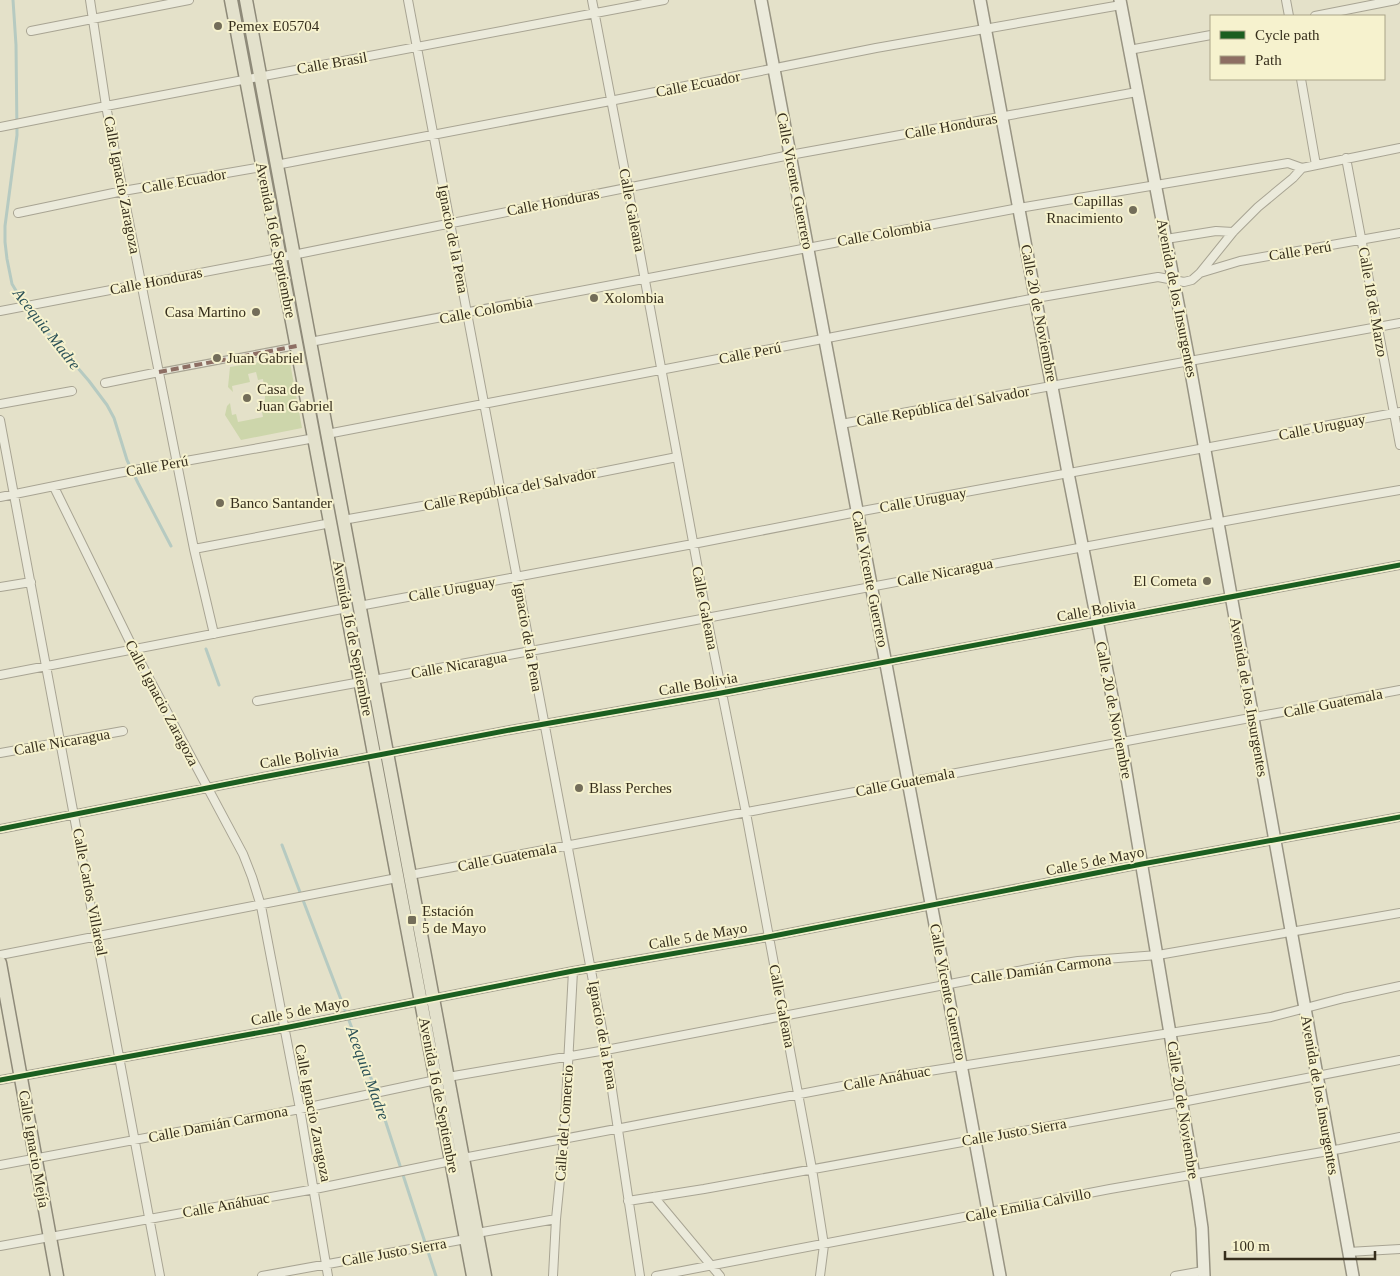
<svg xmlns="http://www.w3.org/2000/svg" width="1400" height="1276" font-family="'Times New Roman',serif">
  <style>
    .green { fill: #cdd6ab }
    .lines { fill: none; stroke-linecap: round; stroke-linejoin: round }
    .stream { stroke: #b6cac1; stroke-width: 3 }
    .pedestrian-casing { stroke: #a8a493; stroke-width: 8 }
    .minor-casing { stroke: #a8a493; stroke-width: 10 }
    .secondary-casing { stroke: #989483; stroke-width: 14 }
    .primary-casing { stroke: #8e8a79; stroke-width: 15 }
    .pedestrian { stroke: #ebeadb; stroke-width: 5.5 }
    .minor { stroke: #ebeadb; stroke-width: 8 }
    .secondary { stroke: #ebeadb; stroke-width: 11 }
    .primary { stroke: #e3e1cc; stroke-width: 12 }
    .quiet { stroke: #8d6e63; stroke-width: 4; stroke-dasharray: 8 4; stroke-linecap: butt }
    .cycleway-casing { stroke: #f6f2ce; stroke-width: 8 }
    .cycleway { stroke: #1b5e20; stroke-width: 5 }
    .poi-dot { fill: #736d59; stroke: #f6f2ce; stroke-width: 2 }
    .labels { text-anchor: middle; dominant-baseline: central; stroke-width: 4; stroke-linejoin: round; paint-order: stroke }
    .poi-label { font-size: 15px; fill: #362e1c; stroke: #f6f2ce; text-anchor: start }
    .street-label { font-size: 15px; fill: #362e1c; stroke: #f6f2ce }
    .water-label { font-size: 16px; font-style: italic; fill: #2a5056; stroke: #f6f2ce }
  </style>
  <rect width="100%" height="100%" fill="#e4e1c9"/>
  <path class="green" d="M289,357l13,71 -61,12 -16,-25 2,-9 3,-3 2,12 4,-1 2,8 25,-5 -2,-11 1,-5 3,-1v-4l3,-1 -2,-9h-2l-1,-7 -5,1 -2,-8 -8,2 2,8 -18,4 1,6 -5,-5 2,-20z"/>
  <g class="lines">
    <path class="stream" d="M13,0l3,45 1,90 -12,91v16l2,17 5,25 6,10 17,24 54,63 18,24 7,13 13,42 11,23 33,63
      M206,649l13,36
      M282,845l92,241 62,190"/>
    <g class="pedestrian-casing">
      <path id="pedestrian" d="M159,372l138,-26"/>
    </g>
    <g class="minor-casing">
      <path id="minor" d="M90,0l16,106 88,443 20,85
        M408,0l198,1050 34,226
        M592,0l36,188 79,430 39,195 66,356 12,76 -4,31
        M1286,0l3,16
        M1315,16l81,-16
        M31,31l158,-31
        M1129,50l82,-15
        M1301,79l15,86
        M0,127l106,-21 558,-106
        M1346,158l54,287
        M276,165l334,-64 266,-53 245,-43
        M18,213l105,-22 139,-24
        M1166,239l50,-8 17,1
        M1200,273l40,-12 160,-28
        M0,311l268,-51 522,-105 347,-63
        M310,342l709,-134 269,-45 14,5 98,-20
        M105,383l54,-11
        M0,404l72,-13
        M0,420l160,856
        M841,424l559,-101
        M327,434l709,-136 122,-21 26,5 8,-2 8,-7 33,-41 25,-25 35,-29 9,-10
        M54,487l80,163 109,204 9,23 9,29 39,203 28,167
        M0,497l118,-24 197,-35
        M343,520l158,-28 176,-35
        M194,549l137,-26
        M0,587l31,-5
        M359,606l334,-62 164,-32 543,-100
        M0,675l347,-67
        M373,680c343,-62 684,-131 1027,-190
        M257,701l104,-19
        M0,753l123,-22
        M0,829l263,-52 247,-47 211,-37 679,-128
        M410,875l990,-185
        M0,955l397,-77
        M448,1077l158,-27 427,-82 45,-7 80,-6 242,-42
        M0,1080l284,-52 289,-57 195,-34 374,-73 258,-47
        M463,1158l416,-79 392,-62 73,-19 56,-12
        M0,1165l300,-56 136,-29
        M654,1197l66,79
        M628,1201l76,-12 478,-87 218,-42
        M477,1233l79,-14
        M0,1246l315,-57 136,-28
        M1348,1252l52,-3
        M262,1276l204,-37
        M553,1276l3,-57 8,-80 9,-168
        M656,1276l454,-87 230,-40 60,-12
        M1175,1276l28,-5"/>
    </g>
    <g class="secondary-casing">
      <path id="secondary" d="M761,0l185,983 54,293
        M980,0l88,473 53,269 77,458 4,28 2,48
        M1120,0l69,361 164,915"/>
    </g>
    <g class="primary-casing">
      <path id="primary" d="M231,0l242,1276
        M246,0l239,1276
        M0,963l57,313"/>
    </g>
    <use href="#pedestrian" class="pedestrian"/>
    <use href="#minor" class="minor"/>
    <use href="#secondary" class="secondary"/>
    <use href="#primary" class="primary"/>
    <path class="quiet" d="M159,372l138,-26"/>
    <g class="cycleway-casing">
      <path id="cycleway" d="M0,829l263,-52 247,-47 211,-37 679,-128
        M0,1080l284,-52 289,-57 195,-34 374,-73 258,-47"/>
    </g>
    <use href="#cycleway" class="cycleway"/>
  </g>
  <g class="poi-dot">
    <circle cx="218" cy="26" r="5"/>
    <circle cx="1133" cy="210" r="5"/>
    <circle cx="594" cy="298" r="5"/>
    <circle cx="256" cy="312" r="5"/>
    <circle cx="217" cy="358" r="5"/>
    <circle cx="247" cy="398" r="5"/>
    <circle cx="220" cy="503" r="5"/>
    <circle cx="1207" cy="581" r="5"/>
    <circle cx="579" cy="788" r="5"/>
    <rect x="407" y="915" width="10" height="10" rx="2.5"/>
  </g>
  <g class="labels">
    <g class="poi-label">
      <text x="228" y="26">Pemex E05704</text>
      <text x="1123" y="201" text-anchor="end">Capillas<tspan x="1123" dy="17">Rnacimiento</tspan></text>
      <text x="604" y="298">Xolombia</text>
      <text x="246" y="312" text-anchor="end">Casa Martino</text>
      <text x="227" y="358">Juan Gabriel</text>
      <text x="257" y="389">Casa de<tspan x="257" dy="17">Juan Gabriel</tspan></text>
      <text x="230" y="503">Banco Santander</text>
      <text x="1197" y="581" text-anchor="end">El Cometa</text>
      <text x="589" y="788">Blass Perches</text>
      <text x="422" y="911">Estación<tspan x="422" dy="17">5 de Mayo</tspan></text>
    </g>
    <g class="street-label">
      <text transform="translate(332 63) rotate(-10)">Calle Brasil</text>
      <text transform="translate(698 84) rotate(-11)">Calle Ecuador</text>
      <text transform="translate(951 126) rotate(-10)">Calle Honduras</text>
      <text transform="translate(184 181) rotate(-10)">Calle Ecuador</text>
      <text transform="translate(795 181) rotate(79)">Calle Vicente Guerrero</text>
      <text transform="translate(122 185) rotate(79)">Calle Ignacio Zaragoza</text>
      <text transform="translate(553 202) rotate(-11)">Calle Honduras</text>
      <text transform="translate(632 210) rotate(79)">Calle Galeana</text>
      <text transform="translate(884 233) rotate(-10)">Calle Colombia</text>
      <text transform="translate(453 239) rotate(79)">Ignacio de la Pena</text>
      <text transform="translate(276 240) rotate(79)">Avenida 16 de Septiembre</text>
      <text transform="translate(1300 251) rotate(-9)">Calle Perú</text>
      <text transform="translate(156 281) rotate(-11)">Calle Honduras</text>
      <text transform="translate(1177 298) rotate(79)">Avenida de los Insurgentes</text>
      <text transform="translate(1373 302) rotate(80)">Calle 18 de Marzo</text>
      <text transform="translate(486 310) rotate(-11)">Calle Colombia</text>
      <text transform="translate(1039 313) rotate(79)">Calle 20 de Noviembre</text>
      <text transform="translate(750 353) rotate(-11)">Calle Perú</text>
      <text transform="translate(943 406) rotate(-10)">Calle República del Salvador</text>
      <text transform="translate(1322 427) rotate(-11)">Calle Uruguay</text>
      <text transform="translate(157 466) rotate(-10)">Calle Perú</text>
      <text transform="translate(510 489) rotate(-11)">Calle República del Salvador</text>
      <text transform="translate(923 500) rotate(-10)">Calle Uruguay</text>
      <text transform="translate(945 572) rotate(-11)">Calle Nicaragua</text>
      <text transform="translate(870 579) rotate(79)">Calle Vicente Guerrero</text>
      <text transform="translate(452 589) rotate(-10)">Calle Uruguay</text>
      <text transform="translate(705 608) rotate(79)">Calle Galeana</text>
      <text transform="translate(1096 610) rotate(-10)">Calle Bolivia</text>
      <text transform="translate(528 637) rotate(80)">Ignacio de la Pena</text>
      <text transform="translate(353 638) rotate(79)">Avenida 16 de Septiembre</text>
      <text transform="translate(459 665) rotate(-10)">Calle Nicaragua</text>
      <text transform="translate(698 684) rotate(-10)">Calle Bolivia</text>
      <text transform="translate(1249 697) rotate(80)">Avenida de los Insurgentes</text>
      <text transform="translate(162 703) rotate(62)">Calle Ignacio Zaragoza</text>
      <text transform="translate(1333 703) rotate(-11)">Calle Guatemala</text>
      <text transform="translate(1114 710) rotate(79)">Calle 20 de Noviembre</text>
      <text transform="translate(62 742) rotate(-10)">Calle Nicaragua</text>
      <text transform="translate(299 757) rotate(-10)">Calle Bolivia</text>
      <text transform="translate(905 782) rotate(-11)">Calle Guatemala</text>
      <text transform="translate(507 857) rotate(-11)">Calle Guatemala</text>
      <text transform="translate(1095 861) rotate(-11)">Calle 5 de Mayo</text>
      <text transform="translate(90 892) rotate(79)">Calle Carlos Villareal</text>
      <text transform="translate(698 936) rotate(-10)">Calle 5 de Mayo</text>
      <text transform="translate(1041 969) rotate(-8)">Calle Damián Carmona</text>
      <text transform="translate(948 992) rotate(79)">Calle Vicente Guerrero</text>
      <text transform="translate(782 1006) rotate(79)">Calle Galeana</text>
      <text transform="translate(300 1011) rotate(-11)">Calle 5 de Mayo</text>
      <text transform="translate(603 1035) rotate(80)">Ignacio de la Pena</text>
      <text transform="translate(887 1078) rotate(-10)">Calle Anáhuac</text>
      <text transform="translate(439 1095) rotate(79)">Avenida 16 de Septiembre</text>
      <text transform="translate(1320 1095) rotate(80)">Avenida de los Insurgentes</text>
      <text transform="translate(1183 1110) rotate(81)">Calle 20 de Noviembre</text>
      <text transform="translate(313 1113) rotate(79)">Calle Ignacio Zaragoza</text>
      <text transform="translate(564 1123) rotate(-86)">Calle del Comercio</text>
      <text transform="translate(218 1124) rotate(-11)">Calle Damián Carmona</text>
      <text transform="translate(1014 1132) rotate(-10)">Calle Justo Sierra</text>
      <text transform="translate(34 1149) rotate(80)">Calle Ignacio Mejía</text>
      <text transform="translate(226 1205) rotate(-10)">Calle Anáhuac</text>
      <text transform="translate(1028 1205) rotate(-11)">Calle Emilia Calvillo</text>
      <text transform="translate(394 1252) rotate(-10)">Calle Justo Sierra</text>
    </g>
    <g class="water-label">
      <text transform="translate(47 329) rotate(52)">Acequia Madre</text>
      <text transform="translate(368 1073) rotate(70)">Acequia Madre</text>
    </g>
  </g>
  <rect x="1210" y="15" width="175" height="65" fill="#f6f2ce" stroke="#a9a487"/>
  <rect x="1220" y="31" width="25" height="8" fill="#1b5e20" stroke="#a9a487"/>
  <text x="1255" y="40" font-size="15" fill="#362e1c">Cycle path</text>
  <rect x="1220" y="56" width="25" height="8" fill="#8d6e63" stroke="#a9a487"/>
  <text x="1255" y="65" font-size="15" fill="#362e1c">Path</text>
  <path d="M1225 1251v8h150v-8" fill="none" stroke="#362e1c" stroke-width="2.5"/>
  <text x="1232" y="1251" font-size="15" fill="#362e1c" stroke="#f6f2ce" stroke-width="4" paint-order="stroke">100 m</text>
</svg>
